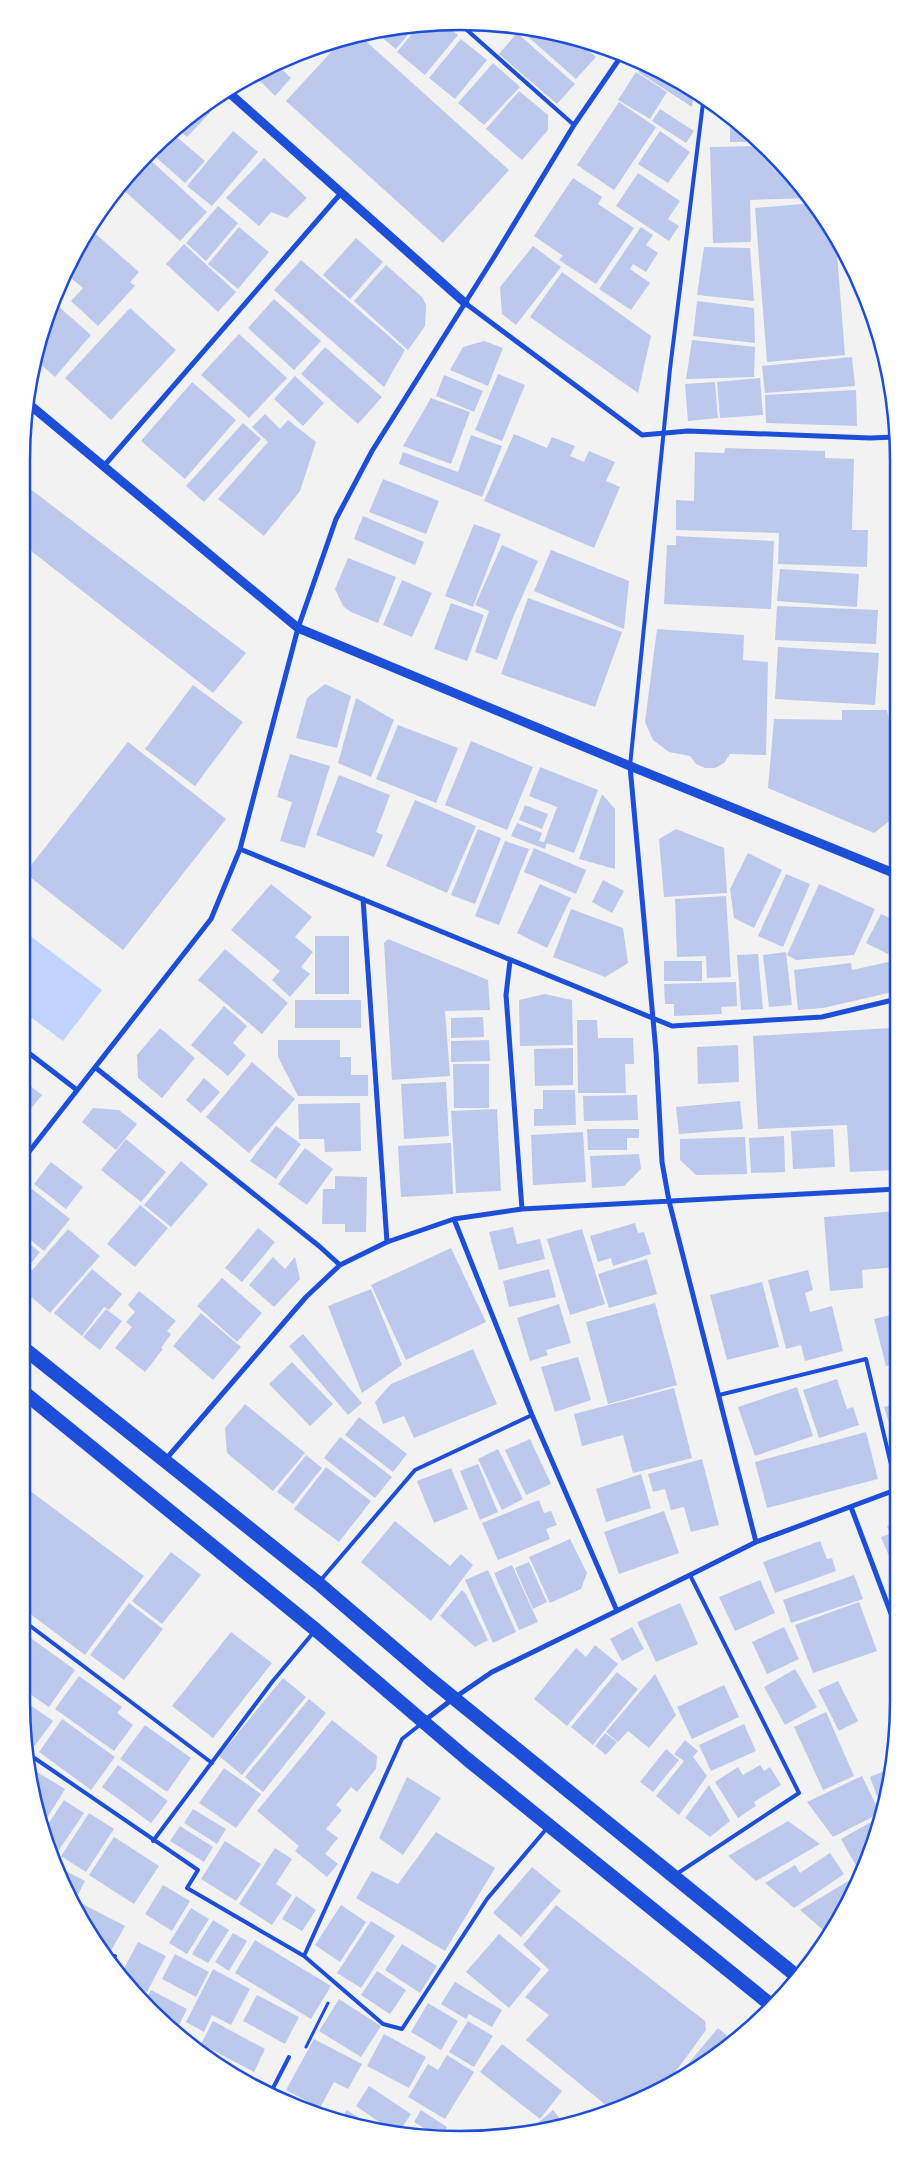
<svg xmlns="http://www.w3.org/2000/svg" width="920" height="2161" font-family="Quicksand,sans-serif">
  <style>
    .water { fill: #bfd3fe }
    .building { fill: #bdc9ec }
    .lines { fill: none; stroke-linecap: round; stroke-linejoin: round }
    .path { stroke: #1d4ed8; stroke-width: 3 }
    .service { stroke: #1d4ed8; stroke-width: 4 }
    .minor { stroke: #1d4ed8; stroke-width: 5 }
    .tertiary { stroke: #1d4ed8; stroke-width: 9 }
    .trunk { stroke: #1d4ed8; stroke-width: 14 }
    .rim { fill: none; stroke: #1d4ed8; stroke-width: 2.5 }
  </style>
  <rect width="100%" height="100%" fill="#f2f2f2"/>
  <path class="water" d="M21,929l81,61 -39,51 -42,-31z"/>
  <path class="building" d="M432,22l10,1 16,12 -33,40 -28,-23 23,-28z
    M500,24l7,1h6l-6,7z
    M414,25h2l-20,24 -21,-17z
    M520,26l55,12 21,19 -20,22 -58,-51z
    M517,33l58,51 -18,20 -58,-50z
    M358,34l151,136 -66,73 -157,-142 59,-64z
    M461,39l26,21 -32,39 -26,-21z
    M584,41l5,1 9,2 -5,5z
    M323,45l-12,12 -5,-5 9,-4z
    M275,63l16,15 -16,18 -20,-20 6,-6z
    M493,63l27,24 -36,38 -26,-22z
    M644,66l50,25 -2,16 -54,-35z
    M636,72l31,20 -17,27 -32,-19z
    M519,91l29,24v15l-26,30 -36,-31z
    M619,102l37,25 -42,63 -37,-25z
    M203,106l7,7 -23,24 -10,-10z
    M660,109l34,22 -8,12 -34,-22z
    M730,119l24,23h-24z
    M233,131l25,21 -46,54 -25,-20z
    M660,131l30,21 -22,31 -30,-19z
    M171,132l34,29 -20,22 -35,-31z
    M758,146l50,47 3,5 -61,2 1,42 -38,1 -3,-96z
    M146,156l61,56 -27,29 -61,-55 11,-16z
    M264,158l43,40 -20,20 -16,-6 -12,14 -33,-28z
    M638,173l42,28 -12,18 11,7 -10,15 -53,-35z
    M573,178l29,19 -4,7 36,24 -38,56 -37,-24 4,-4 -29,-20z
    M814,203l22,38 9,114 -78,7 -12,-154z
    M218,206l20,17 -32,38 -20,-18z
    M239,227l30,25 -31,37 -30,-25z
    M641,227l12,8 -7,10 12,8 -12,19 -13,-8 -3,5 20,14 -19,27 -32,-21z
    M89,228l50,44 -9,10 5,4 -37,40 -27,-25 12,-13 -18,-15 15,-33z
    M356,238l27,24 -33,37 -27,-24z
    M184,244l52,48 -18,20 -52,-48z
    M533,246l28,21 -45,58 -14,-11 -2,-27z
    M704,247l46,1 4,53 -57,-6z
    M301,260l104,90 -21,37 -110,-97z
    M386,265l36,32 4,8 -1,21 -17,24 -54,-49z
    M562,272l89,64 -13,57 -108,-76z
    M274,299l47,42 -27,29 -46,-42z
    M697,301l57,7 1,35 -62,-7z
    M58,306l33,29 -36,42 -17,-15 6,-40z
    M130,308l46,42 -65,70 -46,-42z
    M239,334l48,44 -38,40 -48,-43z
    M692,340l63,7 -1,30 -68,2z
    M484,341l19,7 -15,38 -38,-16 13,-23z
    M325,347l57,50 -24,27 -57,-50z
    M852,357l3,29 -90,7 -3,-27z
    M498,374l27,11 -23,56 -27,-11z
    M444,375l39,16 -9,21 -38,-16z
    M295,376l29,27 -21,23 -29,-27z
    M760,378l3,37 -43,3 -3,-36z
    M192,382l44,38 -51,59 -44,-38z
    M715,382l3,36 -30,3 -3,-37z
    M856,390l1,36 -91,-3 -1,-28z
    M431,398l39,14 -19,52 -48,-18z
    M265,414l15,15 8,-9 28,22 -16,49 -36,45 -46,-37 50,-57 -16,-15z
    M243,423l18,16 -57,63 -18,-16z
    M514,434l33,14 5,-11 23,9 -5,10 14,6 5,-11 26,11 -9,19 14,6 -26,61 -110,-47z
    M471,435l31,11 -20,51 -83,-33 4,-12 55,20z
    M725,448l100,3v7l29,1 -2,71h16l-1,37 -89,-3 1,-31 -103,-3v-30l18,1 1,-49 29,1z
    M383,479l56,22 -13,33 -57,-22z
    M21,482l225,171 -33,40 -192,-150z
    M363,516l61,26 -9,23 -61,-26z
    M474,524l27,10 -28,73 -28,-11z
    M676,536l98,5 -3,68 -107,-5 3,-59h9z
    M502,545l36,16 -24,54 -17,45 -22,-8 14,-41 -14,-6z
    M551,550l78,31 -5,48 -90,-38z
    M348,558l48,19 -18,46 -27,-11 -8,-6 -8,-17z
    M780,569l79,5 -2,33 -80,-6z
    M402,580l30,13 -20,44 -29,-12z
    M528,598l94,34 -27,75 -94,-33z
    M451,603l33,12 -17,46 -33,-12z
    M777,606l101,4 -2,34 -101,-4z
    M657,629l87,6 -1,25 25,2 -2,93 -36,-1 -6,9 -9,5h-10l-9,-4 -6,-8 -21,-4 -16,-12 -8,-18z
    M778,647l101,6 -4,52 -100,-6z
    M325,684l26,12 -14,52 -41,-10 11,-40z
    M193,685l50,37 -48,64 -50,-37z
    M356,698l38,22 -23,57 -33,-14z
    M842,710h45l9,46v60l-22,17 -106,-45 6,-69 68,1z
    M398,725l60,23 -22,55 -60,-24z
    M471,741l62,26 -26,63 -62,-25z
    M128,742l98,77 -103,131 -98,-77z
    M290,754l40,12 -25,82 -25,-7 12,-39 -15,-5z
    M540,767l58,23 -24,63 -27,-10 -2,6 -34,-13 6,-13 25,10 -3,8 5,1 13,-35 -28,-11z
    M339,775l51,20 -14,37 7,3 -9,22 -58,-22z
    M602,794l13,15v60l-36,-10z
    M415,800l61,26 -29,67 -61,-27z
    M525,805l23,9 -6,15 -23,-9z
    M478,829l23,9 -26,66 -24,-9z
    M676,829l48,19 3,45 -63,4 -5,-58z
    M505,841l24,8 -30,76 -24,-9z
    M534,848l52,22 -10,24 -52,-22z
    M748,853l34,17 -28,58 -20,-10 -4,-29z
    M786,874l24,10 -27,63 -25,-11z
    M603,880l21,11 -12,22 -20,-11z
    M271,884l41,33 -17,20 18,15 -12,15 9,7 -20,23 -18,-17 8,-9 -49,-41z
    M540,884l31,14 -24,50 -30,-15z
    M819,884l56,25 -21,46 -58,5 -9,-5z
    M726,896l5,81 -24,1 -1,-22 -29,1 -2,-58z
    M571,909l52,19 5,35 -23,14 -52,-20z
    M881,914l15,7 1,15 -9,18 -22,-11z
    M315,936h34v58h-34z
    M388,939l100,41 2,30 -45,1 5,65 -58,4 -8,-137z
    M225,949l63,54 -26,31 -64,-54z
    M786,952l6,53 -23,2 -6,-52z
    M758,954l5,55 -22,1 -4,-55z
    M897,960v31l-74,17 -25,2 -4,-40 57,-7 1,7z
    M664,961h38v20h-38z
    M736,982l1,24 -16,1 1,7 -48,2v-12h-9l-1,-20z
    M545,994l27,6 1,45 -53,1 -1,-46z
    M295,1000h66v28h-66z
    M224,1006l23,20 -14,17 13,12 -18,21 -37,-31z
    M897,1012v15h-1l-3,-14z
    M483,1017l1,20 -33,1v-20z
    M577,1020h20l1,18h35l1,26h-9l1,29h-48z
    M160,1028l35,30 -33,40 -24,-20 -1,-23z
    M891,1028l1,30h5v112l-47,2 -3,-47 -89,4 -5,-93z
    M278,1040h62v17h11v18h17v21h-70l-20,-39z
    M489,1040l1,21 -39,1v-21z
    M738,1045l1,37 -41,2 -1,-37z
    M573,1048v37l-38,1 -1,-37z
    M252,1062l43,37 -46,54 -43,-36z
    M453,1064h36v44h-35z
    M204,1078l16,14 -19,21 -15,-13z
    M21,1079l21,16 -21,26z
    M446,1082l3,54 -45,3 -3,-55z
    M543,1090h32l1,35 -42,1v-17h9z
    M637,1095l1,25 -54,1 -1,-25z
    M740,1101l3,28 -64,5 -3,-27z
    M360,1103l1,48 -36,1 -1,-13h-25l-1,-35z
    M93,1108l26,2 18,14 -21,26 -34,-28z
    M497,1109l4,82 -45,2 -5,-82z
    M276,1126l25,18 -25,35 -26,-18z
    M587,1129h52v9h-12v12h-39z
    M833,1129l2,38 -42,2 -2,-38z
    M583,1132l3,50 -53,3 -2,-50z
    M784,1136l1,36 -34,1 -2,-35z
    M745,1137l2,37 -51,1 -16,-15v-21z
    M126,1139l40,33 -25,30 -40,-32z
    M451,1143l2,51 -52,3 -3,-51z
    M305,1148l28,21 -26,36 -29,-21z
    M639,1154l2,15 -17,17 -32,2 -2,-32z
    M181,1161l27,23 -37,43 -27,-22z
    M51,1162l32,25 -17,22 -32,-25z
    M335,1176l32,1 -1,55h-21v-8h-23l1,-35h12z
    M32,1189l38,30 -26,32 -23,-19v-31z
    M140,1205l28,23 -33,39 -28,-23z
    M897,1211v56l-35,3 1,18 -33,3 -6,-74z
    M635,1223l3,10 6,-1 7,22 -38,12 -2,-8 -13,4 -8,-26z
    M513,1227l4,17 23,-5 5,20 -46,11 -10,-38z
    M258,1228l17,14 -33,40 -17,-14z
    M68,1229l32,27 -50,57 -29,-25v-5z
    M582,1229l23,75 -35,11 -23,-76z
    M21,1237l19,15 -19,24z
    M451,1248l35,74 -80,38 -35,-75z
    M273,1257l12,12 10,-12 5,22 -26,28 -25,-22z
    M647,1259l10,35 -48,14 -11,-34z
    M92,1269l30,25 -13,16 -5,-3 -22,29 -28,-23z
    M549,1269l7,28 -47,10 -6,-26z
    M808,1270l5,20 -8,3 5,19 22,-6 11,45 -38,10 -4,-16 -15,4 -18,-69z
    M222,1278l40,35 -25,29 -40,-36z
    M762,1282l17,65 -52,13 -17,-65z
    M371,1289l31,76 -40,28 -34,-87z
    M139,1291l37,30 -9,10 4,3 -10,14 2,1 -18,23 -30,-24 17,-21 -6,-5 9,-10 -7,-7z
    M655,1303l22,82 -69,19 -22,-82z
    M559,1304l12,39 -25,7 2,5 -18,6 -13,-43z
    M106,1309l16,12 -22,29 -17,-13z
    M201,1313l40,34 -28,33 -40,-34z
    M898,1313v50l-12,3 -12,-47z
    M303,1334l59,69 -14,12 -59,-69z
    M473,1349l24,55 -83,34 -10,-22 -21,8 -8,-22 16,-18z
    M578,1357l13,43 -36,12 -14,-45z
    M292,1362l41,42 -23,22 -41,-42z
    M837,1379l10,30 6,-2 6,18 -40,13 -16,-48z
    M797,1387l16,49 -58,20 -17,-49z
    M674,1388l18,70 -59,15 -10,-38 -41,11 -8,-32z
    M898,1403v48l-14,-44z
    M245,1404l60,49 -32,38 -46,-38 -2,-25z
    M359,1417l48,37 -14,18 -48,-37z
    M866,1432l12,47 -111,29 -12,-46z
    M340,1437l52,40 -17,21 -51,-40z
    M530,1439l21,45 -25,11 -21,-45z
    M498,1449l25,50 -21,11 -24,-51z
    M306,1455l16,13 -29,36 -16,-12z
    M702,1459l17,66 -28,7 -7,-25 -13,3 -6,-21 -12,3 -5,-18z
    M21,1462l7,5 -7,8z
    M478,1464l20,48 -18,8 -20,-49z
    M326,1467l45,34 -32,41 -45,-33z
    M451,1468l17,41 -34,14 -17,-42z
    M641,1474l10,34 -45,14 -10,-33z
    M21,1484l123,92 -59,79 -64,-48z
    M539,1500l5,13 7,-2 6,14 -11,4 4,10 -52,21 -16,-37z
    M664,1511l15,42 -60,21 -15,-42z
    M898,1518v48l-4,2 -13,-31 9,-3 -3,-8 8,-3 -1,-3z
    M395,1521l55,45 11,-12 12,11 -42,56 -70,-59z
    M570,1539l17,34 -6,16 -31,14 -21,-46z
    M820,1541l7,18 5,-1 4,13 -61,22 -12,-31z
    M171,1552l30,23 -39,49 -30,-23z
    M529,1562l18,40 -14,7 -18,-41z
    M512,1565l26,57 -19,8 -25,-57z
    M488,1570l28,62 -23,11 -28,-63z
    M854,1575l9,24 -72,24 -8,-23z
    M760,1580l15,33 -40,18 -16,-34z
    M462,1590l4,4 22,46 -13,7 -35,-31z
    M859,1602l18,49 -64,22 -18,-48z
    M129,1603l34,26 -39,51 -34,-25z
    M680,1603l18,41 -42,18 -19,-40z
    M632,1627l12,22 -22,12 -12,-22z
    M784,1627l15,32 -32,15 -15,-32z
    M21,1631l54,39 -26,37 -28,-19z
    M231,1632l41,31 -59,75 -41,-32z
    M595,1645l23,19 -51,62 -33,-27 42,-51 10,9z
    M795,1669l22,38 -32,18 -21,-38z
    M617,1672l21,17 -45,56 -22,-18z
    M655,1674l21,41 -27,33 -21,-17 -10,11 -12,-10z
    M79,1676l43,31 -5,6 16,12 -19,26 -59,-42z
    M283,1678l23,19 -64,78 -23,-19z
    M838,1681l20,40 -19,10 -21,-41z
    M724,1685l15,32 -47,22 -15,-32z
    M22,1699l31,22 -20,27 -5,-3z
    M309,1699l17,14 -63,79 -18,-15z
    M826,1712l28,64 -31,14 -29,-63z
    M62,1719l53,38 -24,33 -52,-38z
    M332,1720l45,36 -1,13 -19,23 -6,-5 -15,18 6,5 -16,19 12,9 -13,16 13,10 -11,13 -32,-26 4,-5 -42,-35z
    M744,1724l12,27 -45,20 -12,-26z
    M145,1725l46,33 -24,34 -47,-33z
    M605,1733l12,9 -11,13 -11,-9z
    M685,1740l13,11 -5,6 14,19 -28,39 -23,-19 28,-35 -10,-7z
    M666,1749l13,11 -26,32 -13,-10z
    M118,1765l50,36 -17,22 -49,-36z
    M760,1765l4,6 6,-4 11,18 -27,17 2,4 -18,12 -23,-36 23,-15 5,8z
    M224,1768l37,26 -25,34 -37,-25z
    M32,1769l33,20 -23,37 -4,-26z
    M887,1770l-6,37 -11,-30z
    M862,1776l18,37 -47,24 -26,-35z
    M407,1777l34,21 -38,57 -24,-17z
    M709,1785l21,36 -20,16 -25,-19z
    M64,1800l20,13 -27,40 -10,-6 -4,-15z
    M193,1809l33,20 -9,15 -33,-21z
    M89,1813l25,16 -28,43 -25,-16z
    M878,1818l-3,24 -12,27 -4,2 -18,-32z
    M788,1821l32,23 -64,37 -28,-25z
    M180,1826l33,21 -9,15 -34,-21z
    M436,1832l59,36 -50,83 -89,-53 16,-27 26,13z
    M114,1837l45,29 -25,38 -45,-29z
    M225,1841l36,23 -25,37 -35,-22z
    M275,1848l17,11 -16,25 16,11 -20,30 -33,-21z
    M830,1853l14,21 -50,34 -29,-25 30,-18 5,8z
    M50,1854l11,5 -5,9z
    M532,1867l29,24 -40,46 -28,-24z
    M60,1868l25,13 -10,19 50,26 -14,25 -15,-8 -16,-23 -22,-48z
    M855,1877l3,4 -18,39 -17,10 -23,-20z
    M163,1885l27,16 -18,30 -27,-17z
    M296,1896l20,14 -14,21 -20,-12z
    M341,1905l25,17 -26,40 -25,-17z
    M556,1905l149,116 1,9 -43,59 -50,22 -87,-71 23,-25 -24,-18 24,-27 -26,-25z
    M191,1908l18,11 -22,35 -18,-11z
    M213,1920l16,10 -21,33 -16,-9z
    M371,1921l24,15 -34,52 -24,-15z
    M233,1933l14,8 -18,30 -14,-9z
    M499,1934l42,35 -32,39 -43,-36z
    M255,1940l76,46 -20,33 -76,-46z
    M138,1942l28,14 -19,36 -25,-13 -2,-3z
    M402,1944l35,22 -17,27 -35,-23z
    M175,1954l34,18 -13,25 -34,-18z
    M213,1969l37,20 -19,36 -19,-10 -8,17 -18,-10z
    M377,1971l29,19 -16,24 -29,-19z
    M455,1982l47,28 -10,17 -23,-13 -3,5 -25,-15z
    M151,1990l36,19 -10,20 -32,-27z
    M257,1995l42,22 -14,27 -42,-23z
    M339,1999l42,27 -20,31 -42,-26z
    M428,2003l30,18 -17,29 -30,-18z
    M213,2021l52,28 -11,23 -53,-28z
    M468,2021l25,15 -19,31 -25,-15z
    M718,2028l13,11 -57,44 -1,-1z
    M384,2034l42,23 -17,31 -42,-22z
    M314,2039l48,25 -14,25 -14,-7 -14,26 -34,-18z
    M502,2044l60,47 -22,28 -60,-47z
    M447,2055l27,17 -29,47 -37,-22 20,-33 10,6z
    M216,2059l48,26 -2,4 -22,-8z
    M369,2086l42,28 -12,18h-5l-38,-26z
    M347,2110l33,22 -39,-13z
    M421,2110l26,17 -4,7 -11,-1 -18,-11z
    M553,2110l12,15 -40,9z"/>
  <g class="lines">
    <path class="path" d="M306,2047l22,-44"/>
    <path class="service" d="M459,23l115,102
      M630,766l40,-397 34,-274
      M719,1395l147,-36 31,131
      M320,1581l95,-111 117,-55
      M21,1619l191,144
      M30,1755l168,115 -11,18 117,68 79,68 19,5 85,-130 61,-72
      M153,1841l119,-159 41,-49
      M675,1875l124,-82 -109,-218
      M304,1956l98,-217 19,-15
      M111,1964l4,-8
      M271,2092l18,-35"/>
    <path class="minor" d="M465,303l177,132 46,-4 182,7 25,-1
      M103,467l239,-275
      M630,766l26,286 6,110 7,39 87,341
      M240,849l432,177 150,-9 75,-18
      M363,899l24,343
      M510,961l-4,34 16,214
      M21,1047l56,43
      M96,1068l223,178 21,19
      M21,1162l190,-243 29,-70 58,-221 38,-109 36,-68 122,-194 80,-132 48,-70
      M454,1219l78,196 85,196
      M166,1459l140,-162 34,-32 47,-23 67,-23 68,-10 375,-20
      M851,1507l48,128
      M424,1721l30,-23 38,-26 198,-97 66,-33 142,-53"/>
    <path class="tertiary" d="M227,91l238,212
      M30,405l268,223 332,138 266,108"/>
    <path class="trunk" d="M21,1346l297,237 111,95 370,300
      M21,1390l295,240 151,129 304,246"/>
  </g>
  <path d="M0 0H920V2161H0ZM460 30H460A430 430 0 0 1 890 460V1701A430 430 0 0 1 460 2131H460A430 430 0 0 1 30 1701V460A430 430 0 0 1 460 30Z" fill="#fff" fill-rule="evenodd"/>
  <path class="rim" d="M460 30H460A430 430 0 0 1 890 460V1701A430 430 0 0 1 460 2131H460A430 430 0 0 1 30 1701V460A430 430 0 0 1 460 30Z"/>
</svg>
